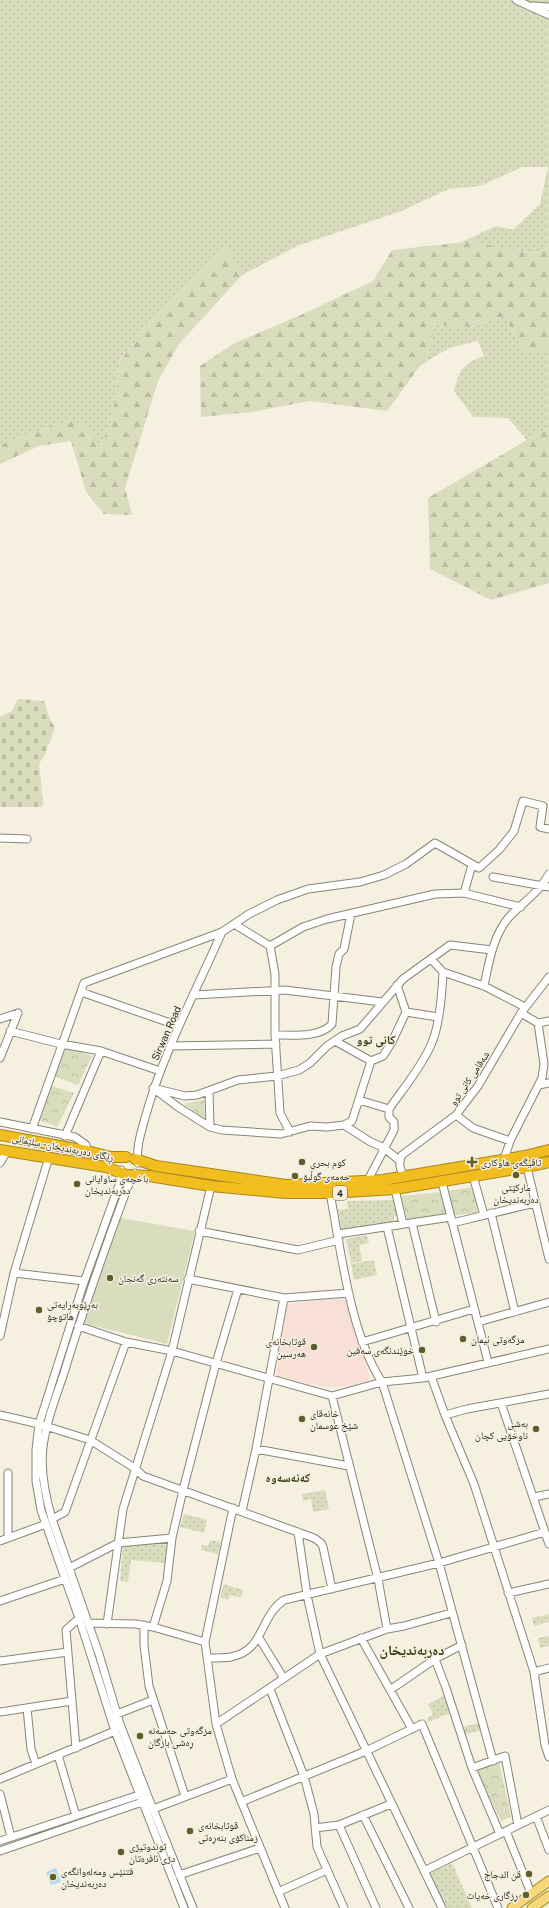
<svg xmlns="http://www.w3.org/2000/svg" width="549" height="1908" font-family="'Public Sans','Noto Naskh Arabic',sans-serif">
  <style>
    .education { fill: #f9e0d7 }
    .grass { fill: url(#grass-dots) }
    .forest { fill: url(#forest-firs) }
    .cemetery { fill: url(#cemetery-stones) }
    .park { fill: url(#park-crowns) }
    .garden { fill: #dadcbe }
    .water { fill: #aedcf7 }
    .lines { fill: none; stroke-linecap: round; stroke-linejoin: round }
    .minor-casing { stroke: #898577; stroke-width: 9 }
    .major-casing { stroke: #a8861d; stroke-width: 11 }
    .highway-casing { stroke: #a8861d; stroke-width: 12 }
    .minor { stroke: #fff; stroke-width: 7 }
    .major { stroke: #f7d879; stroke-width: 9 }
    .highway { stroke: #f2be1f; stroke-width: 10 }
    .poi-dot { fill: #5e5e2b; stroke: #f5f0e0; stroke-width: 1.5 }
    .labels { text-anchor: middle; dominant-baseline: central; stroke-width: 3; stroke-linejoin: round; paint-order: stroke }
    .shield { fill: #f5f0e0; stroke: #605d55; stroke-width: 1 }
    .shield-label { font-size: 9px; font-weight: bold; fill: #201e19 }
    .street-label { font-size: 10px; fill: #201e19; stroke: #f5f0e0 }
    .poi-label { font-size: 10px; fill: #201e19; stroke: #f5f0e0; text-anchor: start }
    .quarter-label { font-size: 12px; font-weight: bold; fill: #38380e; stroke: #f5f0e0 }
    .district-label { font-size: 14px; font-weight: bold; fill: #38380e; stroke: #f5f0e0 }
  </style>
  <defs>
    <pattern id="grass-dots" width="8" height="8" patternUnits="userSpaceOnUse"><rect width="8" height="8" fill="#dadcbe"/><path d="M2 2h.1M6 6h.1" fill="none" stroke="#bbbca3" stroke-width="1.8" stroke-linecap="round"/></pattern>
    <pattern id="forest-firs" width="22" height="20" patternUnits="userSpaceOnUse"><rect width="22" height="20" fill="#dadcbe"/><path d="M5 1l3.5 6h-7zM16 11l3.5 6h-7z" fill="#bbbca3"/></pattern>
    <pattern id="cemetery-stones" width="16" height="16" patternUnits="userSpaceOnUse"><rect width="16" height="16" fill="#dadcbe"/><path d="M2 7V4a2 2 0 0 1 4 0v3zM10 15v-3a2 2 0 0 1 4 0v3z" fill="#bbbca3"/></pattern>
    <pattern id="park-crowns" width="20" height="18" patternUnits="userSpaceOnUse"><rect width="20" height="18" fill="#dadcbe"/><path d="M2 6a3 3 0 1 1 6 0M12 15a3 3 0 1 1 6 0" fill="none" stroke="#bbbca3"/></pattern>
  </defs>
  <rect width="100%" height="100%" fill="#f5f0e0"/>
  <path class="education" d="M344,1297l26,81 -6,5 -25,4 -20,-1 -43,-11 10,-71z"/>
  <path class="grass" d="M0,0h549v247l-15,6 -72,-11 34,-16 17,4 27,-26 8,-37h-26l-42,19 -31,3 -50,23 -102,34 -55,29 -16,-28 -72,73 -34,39 -7,55 -14,38 -43,-28 -56,22z
    M504,316l20,35 25,2v74l-22,13 -19,-22 -35,-1 -19,-26c6,-22 8,-27 30,-35l-6,-15 -29,7 -28,17 7,-11 7,-30 35,3z
    M395,1200l3,16h-4v7l-52,8 -4,-21 10,-1 -1,-8z
    M367,1235l2,8 -10,2 3,16 -11,2 -5,-24z
    M374,1260l3,15 -23,5 -3,-16z
    M325,1490l4,19 -16,3 -2,-13 -8,2 -1,-7z
    M184,1514l23,6 -3,13 -24,-6z
    M210,1540l11,2 -3,12 -17,-4 1,-5 6,1z
    M147,1543l20,2 -2,18 -34,-3 -3,22 -8,-1 3,-34z
    M224,1584l19,6 -2,8 -11,-3 -2,5 -8,-3z
    M549,1614v8l-15,4 -2,-8z
    M549,1636v10l-9,2 -2,-10z
    M447,1694l5,18 -24,10 -1,-3 6,-5 -5,-10z
    M479,1723l2,8 -16,3 -2,-7z
    M452,1863l20,45h-26l-17,-34z"/>
  <path class="forest" d="M474,241l21,6 39,6 15,-6v106l-25,-2 -20,-35 -34,11 -35,-3 -7,31 -41,56 -77,-10 -59,11 -50,5 -1,-51 33,-22 72,-31 68,-32 19,-31z
    M226,247l16,28 -63,69 -21,37 -33,107 7,27 -28,-1 -18,-22 -15,-51 -32,5 -39,18v-18l7,-4 49,-18 19,-4 16,11 8,20 14,-37 7,-54 34,-40z
    M549,427v156l-58,17 -61,-31 -2,-71z"/>
  <path class="cemetery" d="M18,699l26,2 5,16 6,11 -9,24 -7,12 4,38 -1,5h-42v-90l12,-6z"/>
  <path class="park" d="M65,1046l27,10 -14,29 -24,-9z
    M52,1086l22,7 -17,34 -18,-7z
    M204,1100l1,19 -21,-15z
    M473,1187l5,26 -71,6 -6,-23 40,-4z
    M499,1762l12,55 -10,4 -25,-52z"/>
  <path class="garden" d="M120,1218l75,13 -28,113 -84,-21z"/>
  <path class="water" d="M56,1868l5,14 -10,3 -5,-13z"/>
  <g class="lines">
    <g class="minor-casing">
      <path id="minor" d="M516,0l33,15
        M533,6l16,1
        M0,838l27,1
        M493,877l56,10
        M464,893l8,-28
        M234,924l36,22 33,-19 24,-8 108,-25 29,-1 57,14
        M270,946l5,28v61l5,78 10,19
        M431,959l12,13 41,14 41,21
        M484,986c5,-24 9,-50 25,-69 14,-15 30,-24 40,-43
        M81,992l98,34
        M194,995l91,-5 97,12
        M406,1012l32,5
        M521,1013l17,10 11,-2
        M0,1019l18,-6
        M10,1031l51,13 40,7 59,20
        M275,1035c17,0 45,3 57,-11l4,-57 3,-13 5,-5 7,-35
        M335,1041l36,20
        M170,1046l106,-2
        M0,1058l18,-45
        M539,1085l10,-2
        M153,1088l32,8 12,-1 41,-15 39,-4 22,-6 11,-7 17,-17 15,-10 18,-7 43,-50 47,-34 42,5
        M157,1091l21,16 32,20 12,3 59,4 29,-8 17,1 17,-2 25,16 15,7 15,12
        M209,1092l1,35
        M359,1100l30,9
        M456,1115l17,13 37,13
        M0,1122l75,15 11,8 1,6
        M344,1125l8,-4 19,-60 12,-5 9,-14 14,-30 -9,-27
        M32,1129l52,-146 138,-51 27,-18 28,-14 31,-11 52,-7 24,-7 22,-11 29,-21 44,25 20,-18 15,-19 9,-30 20,5 -3,21 9,2
        M65,1136l36,-85
        M504,1160l6,-19 32,-63 2,-14 -6,-41
        M0,1163l7,-12
        M138,1163c-2,-16 3,-30 7,-45 18,-65 50,-125 77,-186
        M526,1163l23,96
        M121,1170l1,5 -3,10 -36,100 -44,139 -3,26v31l5,29 38,108 36,113 69,177
        M135,1173l-7,13c-23,62 -45,124 -64,187 -8,24 -18,49 -21,74 -3,24 2,48 9,72l47,135 21,70 29,75 44,109
        M473,1176l11,39
        M404,1177c-4,-8 -6,-14 -2,-22l54,-40 22,-29 43,-73 28,-36
        M367,1182l27,-52v-8l-5,-5v-8c14,-20 31,-40 41,-62 10,-19 12,-53 13,-75
        M442,1182l46,180
        M395,1189l8,35
        M330,1193c11,57 20,141 52,189l57,181 54,198
        M491,1213l24,99
        M412,1223l24,99
        M452,1223l83,-20
        M387,1227l36,151
        M199,1231l99,19 41,-10
        M338,1234l113,-17
        M14,1273l70,8
        M188,1279l96,19 65,-5
        M478,1322l71,-20
        M78,1326l48,16 46,9 160,45 50,-14 41,-4 126,-29
        M0,1336l14,-63 35,-116
        M362,1342l112,-33
        M431,1376l14,39 29,69 60,188 11,73 4,12
        M332,1396l46,183 9,50
        M501,1403l48,141
        M0,1415l39,9 51,16 46,29 7,7 171,62 7,5 2,4 9,42
        M445,1415l22,-6 82,-15
        M256,1449l93,17
        M8,1473v65
        M534,1497l15,-3
        M233,1508l-28,134 11,82 16,55 53,129
        M242,1511l14,-62 28,-151
        M52,1519l13,-7 61,-170
        M298,1532l9,63 13,59 122,254
        M0,1541l46,-17
        M69,1568l49,-25 54,-5
        M508,1593l41,-9
        M0,1601l65,-22
        M88,1623l48,1 17,3 52,15
        M107,1624l16,-115 49,-158 39,-165
        M144,1625v20l5,41 36,110
        M153,1627l14,-46 5,-43 11,-48 33,-127 22,-74
        M259,1638l24,39
        M361,1638l51,91
        M207,1658c8,0 17,0 24,-1 34,-7 28,-40 53,-57l155,-37 106,-31
        M435,1659l11,29 26,80 28,66
        M0,1661l68,-9
        M534,1672l15,-4
        M270,1689l34,87 10,38 3,33 27,61
        M390,1690l45,-31 27,-14
        M27,1708l4,41 5,15
        M0,1712l72,-11
        M117,1714l36,-14
        M216,1724l104,-70 67,-25 17,-3 47,-13
        M76,1748l-10,-118 13,-12
        M58,1755l18,61
        M472,1768l33,-12 13,69
        M0,1779l115,-48
        M0,1794l11,43
        M241,1802l125,-51 56,-27 76,184
        M153,1809l79,-30
        M363,1815l46,93
        M536,1816l13,34
        M339,1825l37,83
        M315,1828l24,-3 52,-21
        M506,1831l25,62
        M0,1841l142,-47
        M0,1851l145,-50
        M424,1871l125,-61
        M179,1875l81,-27
        M278,1892l49,-22"/>
    </g>
    <g class="major-casing">
      <path id="major" d="M512,1908l37,-27
        M532,1908l17,-12"/>
    </g>
    <g class="highway-casing">
      <path id="highway" d="M0,1135l87,16 24,6h15
        M0,1150l106,17 18,7
        M135,1159l21,7 130,19 97,-5 142,-24 24,-6
        M130,1175l19,1 62,10 74,7h45l65,-4 132,-22 22,-5"/>
    </g>
    <use href="#minor" class="minor"/>
    <use href="#major" class="major"/>
    <use href="#highway" class="highway"/>
  </g>
  <g class="poi-dot">
    <circle cx="302" cy="1162" r="4"/>
    <path d="M470 1156h4v4h4v4h-4v4h-4v-4h-4v-4h4z"/>
    <circle cx="516" cy="1175" r="4"/>
    <circle cx="295" cy="1176" r="4"/>
    <circle cx="77" cy="1184" r="4"/>
    <circle cx="110" cy="1278" r="4"/>
    <circle cx="39" cy="1310" r="4"/>
    <circle cx="463" cy="1339" r="4"/>
    <circle cx="314" cy="1347" r="4"/>
    <circle cx="422" cy="1350" r="4"/>
    <circle cx="302" cy="1419" r="4"/>
    <circle cx="536" cy="1429" r="4"/>
    <circle cx="140" cy="1736" r="4"/>
    <circle cx="190" cy="1831" r="4"/>
    <circle cx="121" cy="1852" r="4"/>
    <circle cx="529" cy="1874" r="4"/>
    <circle cx="53" cy="1877" r="4"/>
    <circle cx="526" cy="1895" r="4"/>
  </g>
  <g class="labels">
    <rect class="shield" x="333" y="1186" width="14" height="14" rx="3"/>
    <g class="shield-label">
      <text x="340" y="1193">4</text>
    </g>
    <g class="street-label">
      <text transform="translate(166 1033) rotate(-66)">Sirwan Road</text>
      <text transform="translate(469 1078) rotate(-56)">شەقامی کانی توو</text>
      <text transform="translate(63 1147) rotate(11)">ڕێگای دەربەندیخان - سلێمانی</text>
    </g>
    <g class="poi-label">
      <text x="310" y="1162">کوم بحري</text>
      <text x="481" y="1162">تاقیگەی هاوکاری</text>
      <text x="303" y="1176">حەمەی گوڵبۆ</text>
      <text x="85" y="1178">باخچەی ساوایانی<tspan x="85" dy="12">دەربەندیخان</tspan></text>
      <text x="516" y="1187" text-anchor="middle">مارکێتی<tspan x="516" dy="12">دەربەندیخان</tspan></text>
      <text x="118" y="1278">سەنتەری گەنجان</text>
      <text x="47" y="1304">بەڕێوبەرایەتی<tspan x="47" dy="12">هاتوچۆ</tspan></text>
      <text x="471" y="1339">مزگەوتی ئیمان</text>
      <text x="306" y="1341" text-anchor="end">قوتابخانەی<tspan x="306" dy="12">هەرسین</tspan></text>
      <text x="414" y="1350" text-anchor="end">خوێندنگەی سەفین</text>
      <text x="310" y="1413">خانەقای<tspan x="310" dy="12">شێخ عوسمان</tspan></text>
      <text x="528" y="1423" text-anchor="end">بەشی<tspan x="528" dy="12">ناوخۆیی کچان</tspan></text>
      <text x="148" y="1730">مزگەوتی حەسەنە<tspan x="148" dy="12">ڕەشی بازگان</tspan></text>
      <text x="198" y="1825">قوتابخانەی<tspan x="198" dy="12">زمناکۆی بنەڕەتی</tspan></text>
      <text x="129" y="1846">توندوتیژی<tspan x="129" dy="12">دژی ئافرەتان</tspan></text>
      <text x="61" y="1871">فتنێس ومەلەوانگەی<tspan x="61" dy="12">دەربەندیخان</tspan></text>
      <text x="521" y="1874" text-anchor="end">قن الدجاج</text>
      <text x="518" y="1895" text-anchor="end">ڕزگاری خەیات</text>
    </g>
    <g class="quarter-label">
      <text x="376" y="1040">کانی توو</text>
      <text x="288" y="1478">کەنەسەوە</text>
    </g>
    <g class="district-label">
      <text x="412" y="1650">دەربەندیخان</text>
    </g>
  </g>
</svg>
